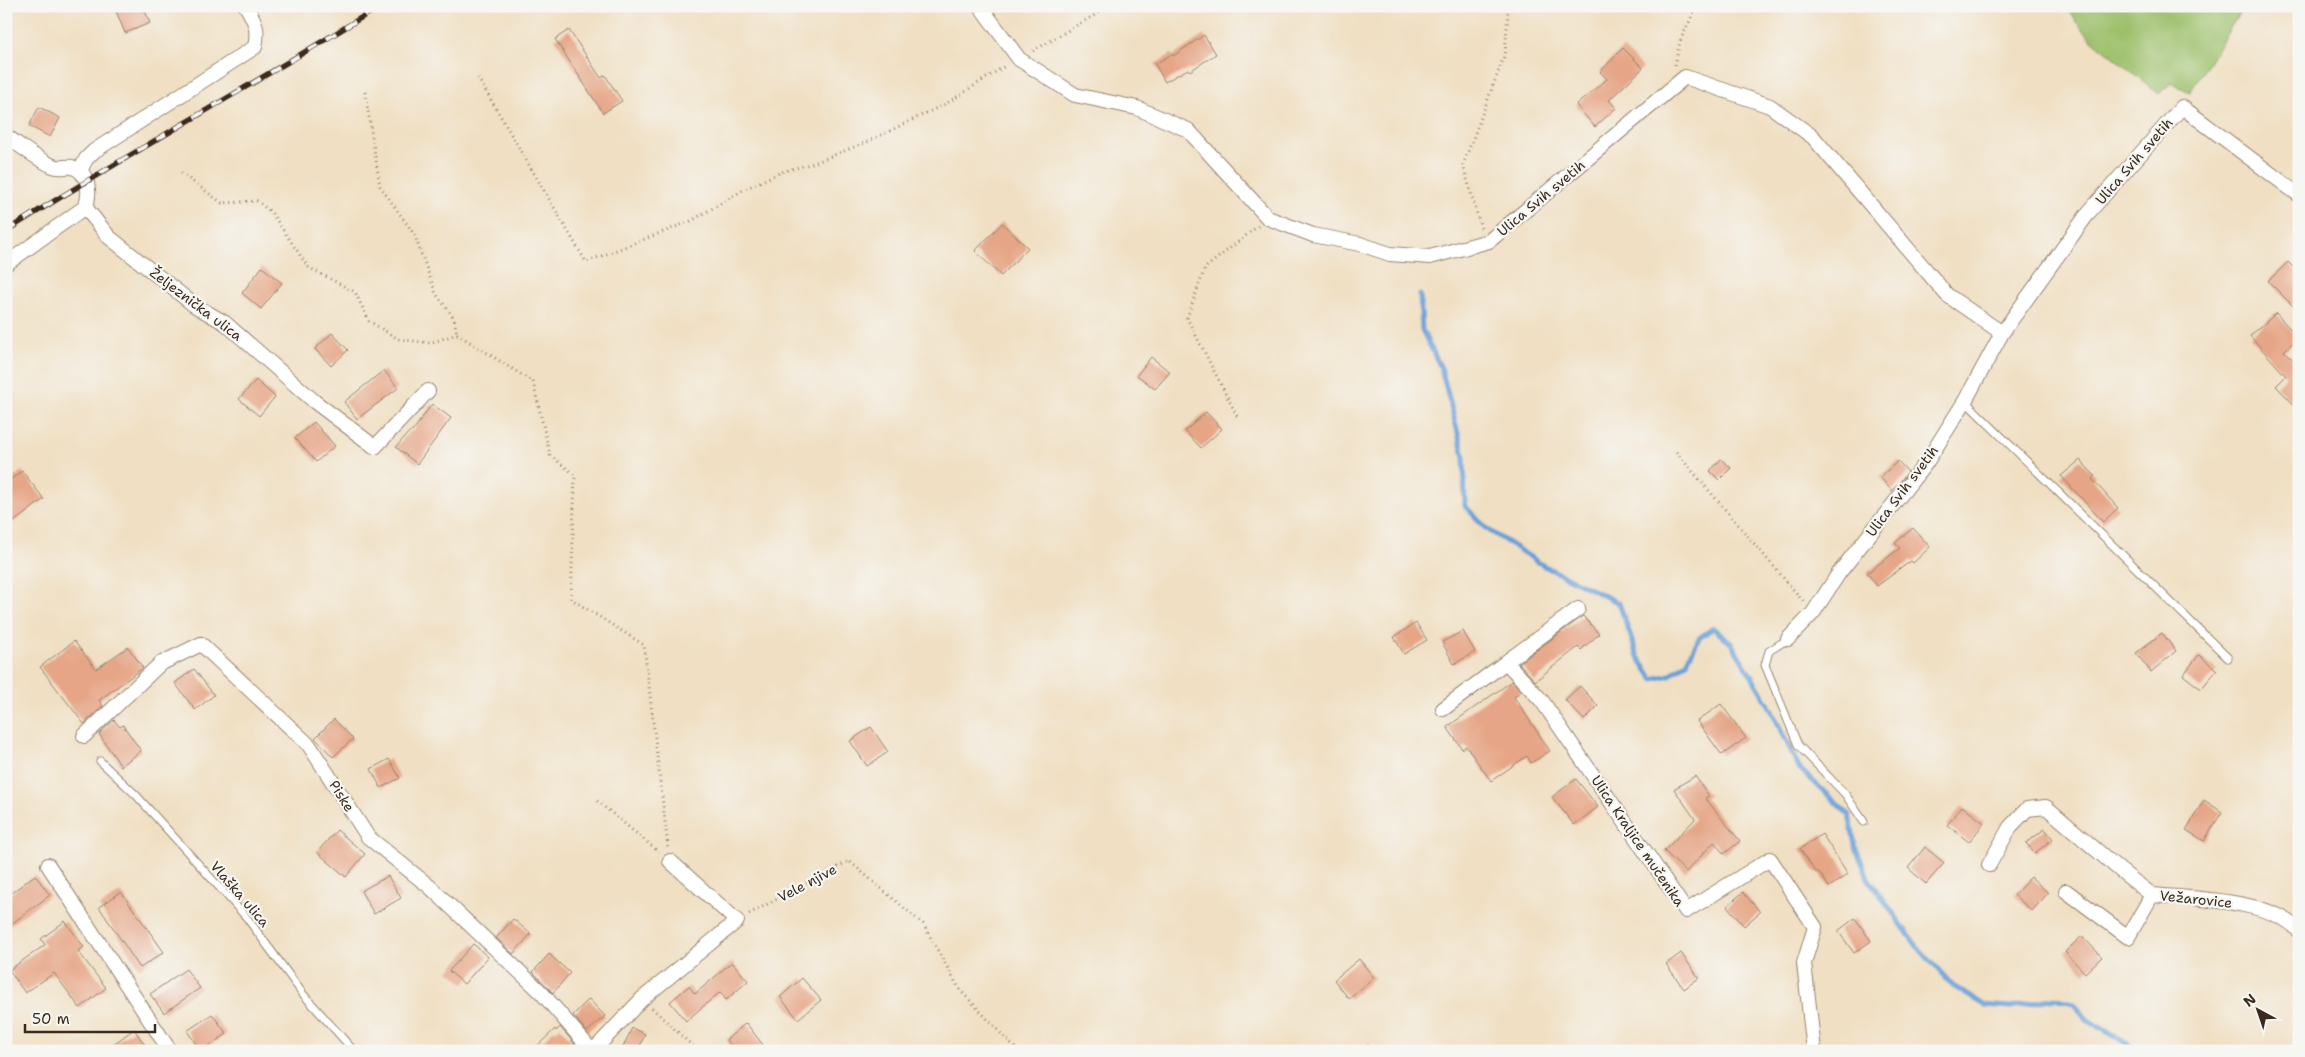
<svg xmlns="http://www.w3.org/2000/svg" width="2305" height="1057" font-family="'Shantell Sans',sans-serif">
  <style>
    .green { fill: #9dc06a; stroke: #6c7544 }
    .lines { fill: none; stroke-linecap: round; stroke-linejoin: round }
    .stream { stroke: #6aa0d8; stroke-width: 5 }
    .building { fill: #e6a586 }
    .service-casing { stroke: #968470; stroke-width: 9 }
    .minor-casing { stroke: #968470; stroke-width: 16 }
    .path { stroke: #968470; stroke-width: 3; stroke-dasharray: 1 4; stroke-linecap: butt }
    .service { stroke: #fff; stroke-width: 7 }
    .minor { stroke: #fff; stroke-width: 14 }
    .rail-casing { stroke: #3b2a1e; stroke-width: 5.5 }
    .rail { stroke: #f6f6f2; stroke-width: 4; stroke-dasharray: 11; stroke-linecap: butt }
    .labels { text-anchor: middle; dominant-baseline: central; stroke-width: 4.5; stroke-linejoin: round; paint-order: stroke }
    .street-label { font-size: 14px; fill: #3b2a1e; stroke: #f6f6f2 }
  </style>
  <rect width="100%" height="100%" fill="#f6f6f2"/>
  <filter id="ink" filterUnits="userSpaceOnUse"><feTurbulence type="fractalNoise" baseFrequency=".02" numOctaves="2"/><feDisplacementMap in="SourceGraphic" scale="10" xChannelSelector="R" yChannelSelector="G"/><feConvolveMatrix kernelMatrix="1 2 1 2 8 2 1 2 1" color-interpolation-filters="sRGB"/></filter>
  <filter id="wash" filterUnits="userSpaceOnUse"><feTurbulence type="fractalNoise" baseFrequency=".0096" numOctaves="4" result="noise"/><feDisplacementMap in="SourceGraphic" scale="20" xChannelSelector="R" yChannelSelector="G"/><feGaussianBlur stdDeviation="1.12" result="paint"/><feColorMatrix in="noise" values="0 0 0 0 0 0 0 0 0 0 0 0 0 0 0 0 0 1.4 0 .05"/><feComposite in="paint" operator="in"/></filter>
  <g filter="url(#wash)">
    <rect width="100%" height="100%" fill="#f0dfc2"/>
    <path class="green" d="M2064,6h180l-54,86 -19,-9 -12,11 -67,-54z"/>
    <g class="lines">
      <path class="stream" d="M1420,295l2,35 19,38 23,88 1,50 22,23 57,37 75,37 19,54 15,22 17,-4 17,-13 12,-24 14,-10 19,16 37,61 30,63 50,47 6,30 13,33 48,67 37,41 31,19 27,2 44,-9 18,5 15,17 51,31"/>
    </g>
    <g id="blocks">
      <path class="building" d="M114,6h29l7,17 -25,10z
        M569,30l32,48 4,-3 17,26 -19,12 -48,-74z
        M1204,35l12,19 -26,17 -2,-2 -23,13 -10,-18 17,-10 1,2z
        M1623,48l20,20 -34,32 7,8 -21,19 -19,-22 31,-26 -7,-7z
        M39,107l21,11 -10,19 -21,-11z
        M1002,223l26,25 -27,28 -26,-25z
        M2288,262l11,11v39l-31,-31z
        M262,267l20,16 -21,26 -19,-16z
        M2276,313l22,25 -14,13 15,14v45l-23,-24 10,-10 -36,-40z
        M332,333l16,17 -17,16 -16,-17z
        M1151,357l19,15 -15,17 -18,-14z
        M384,370l14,18 -41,31 -13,-17z
        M256,380l19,17 -16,19 -20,-17z
        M432,404l19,14 -34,46 -21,-17 14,-16 2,1z
        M1206,412l16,17 -21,19 -16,-17z
        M314,422l21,24 -19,16 -21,-24z
        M1721,459l10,9 -12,12 -9,-9z
        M2080,460l15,16 -3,3 26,29 -15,14 -42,-46z
        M1898,461l10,11 -16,19 -12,-14z
        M22,471l22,28 -38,29v-45z
        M1913,528l17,19 -17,16 -2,-2 -34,25 -10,-13 33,-25 -5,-5z
        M1583,616l16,18 -18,16 -3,-3 -43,34 -16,-18z
        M1416,623l11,17 -23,14 -10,-17z
        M1463,631l12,21 -21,12 -12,-22z
        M2162,633l14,18 -25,21 -15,-19z
        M74,641l22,28 32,-22 15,21 -44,32 4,6 -19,18 -44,-57z
        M2199,655l18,15 -16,19 -18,-14z
        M194,669l20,26 -19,15 -20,-27z
        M1512,681l9,10 -7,6 36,54 -19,12 -4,-7 -36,25 -25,-35 -4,3 -15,-22z
        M1580,686l18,20 -14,14 -19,-20z
        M1721,704l25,34 -24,17 -25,-34z
        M334,719l19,20 -20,18 -18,-19z
        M114,720l6,7 3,-2 18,26 -20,15 -22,-32z
        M871,727l17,25 -21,14 -17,-25z
        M389,759l11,19 -19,10 -10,-19z
        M1695,776l14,20 -4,2 35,43 -16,13 -10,-12 -28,30 -22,-21 31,-32 -21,-30z
        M1576,779l22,28 -24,18 -22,-28z
        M2204,800l18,12 -18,29 -18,-11z
        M1962,806l22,17 -15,19 -22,-17z
        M2045,829l8,10 -18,14 -9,-10z
        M337,830l28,24 -19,23 -29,-25z
        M1822,834l26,40 -19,13 -11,-16 -2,2 -16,-24z
        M1925,847l19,16 -18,21 -18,-16z
        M35,875l15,20 -44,33v-31z
        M388,876l13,22 -27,16 -13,-23z
        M2031,877l17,16 -16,18 -18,-16z
        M121,892l43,60 -24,16 -41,-61z
        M1743,892l17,20 -16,14 -17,-20z
        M1855,918l16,23 -17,12 -16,-22z
        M513,919l18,15 -18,20 -17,-16z
        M65,921l19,26 -6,4 28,37 -26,20 -26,-35 -29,20 -16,-23 36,-25 -4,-6z
        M2082,936l20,21 -17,16 -20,-21z
        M473,944l15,13 -24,27 -15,-13z
        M1681,953l18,25 -15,11 -18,-25z
        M549,954l21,19 -17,20 -20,-21z
        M1359,959l15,19 -25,21 -15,-19z
        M732,962l16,19 -22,19 -6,-8 -34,29 -16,-19 19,-16 6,8z
        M186,969l14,19 -36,25 -14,-19z
        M802,978l19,22 -23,19 -18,-22z
        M589,999l16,17 -18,16 -14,-17z
        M212,1014l15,20 -26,17 -14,-20z
        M746,1023l17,22 -7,6h-20l-10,-11z
        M560,1027l15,17 -7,7h-36l23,-22 1,2z
        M632,1028l13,6 -7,17h-17z
        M134,1029l15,22h-45z"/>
    </g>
  </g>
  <g filter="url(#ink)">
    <use href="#blocks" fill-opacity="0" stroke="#968470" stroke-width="1"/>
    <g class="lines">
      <g class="service-casing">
        <path id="service" d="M1965,401l263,257
          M1788,639l-19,12 -4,14 33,80 47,49 19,28
          M100,761l36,34 111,123 56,76 51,57"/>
      </g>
      <g class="minor-casing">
        <path id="minor" d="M980,6l39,53 56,36 62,13 51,22 80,88 45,17 47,9 30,10 40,3 59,-16 196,-164 85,29 43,31 134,158 55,38
          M6,136c15,10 30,23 47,30 6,3 13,0 19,1 17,4 19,28 13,40
          M80,171l6,-12 8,-8 161,-104c4,-18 0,-26 -9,-41
          M6,264l79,-57 24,30 85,68 31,18 90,79 60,45 53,-56
          M1788,639l25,-26 26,-40 87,-110 39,-62 37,-68 87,-121 93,-105 117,88
          M1506,662l72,-53
          M1443,709l63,-47 36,39 144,210 84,-52 45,68 -11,36 10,88
          M84,736l76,-72 41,-20 108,101 59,92 62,50 111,105 51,59
          M48,865l122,186
          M1989,865l21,-38 17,-18 19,-2 75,64 31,24
          M2066,891l62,46 24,-42c39,4 121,4 147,36
          M593,1051l49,-52 95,-78 -67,-60"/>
      </g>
      <path class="path" d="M1033,51l77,-45
        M1675,65l5,-24 17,-35
        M478,78l108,184 105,-41 54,-32 36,-17 33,-9 53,-21 82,-40 56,-36
        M365,92l15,94 34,48 22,60 18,24 3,16
        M181,173l41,30 35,-2 14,11 37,55 47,25 14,29 29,18 32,4 27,-9 76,48 17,73 25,20 -4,124 73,46 24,202
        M1481,228l-18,-63 42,-111 3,-41 4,-7
        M1237,416l-50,-98 18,-50 53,-42
        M1676,452l128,150
        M597,801l62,51
        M749,914l100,-53 74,63 37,66 58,61
        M652,1008l46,43
        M1367,1045l4,6"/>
      <use href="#service" class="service"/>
      <use href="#minor" class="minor"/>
      <g class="rail-casing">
        <path id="rail" d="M6,231c123,-78 251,-148 374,-225"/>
      </g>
      <use href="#rail" class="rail"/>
    </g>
  </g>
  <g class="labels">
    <g class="street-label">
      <text transform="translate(2134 161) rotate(-49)">Ulica Svih svetih</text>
      <text transform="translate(1541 198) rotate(-40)">Ulica Svih svetih</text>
      <text transform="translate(196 304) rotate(37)">Željeznička ulica</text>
      <text transform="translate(1902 491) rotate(-53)">Ulica Svih svetih</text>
      <text transform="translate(342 796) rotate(58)">Piske</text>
      <text transform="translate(1638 841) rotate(56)">Ulica Kraljice mučenika</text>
      <text transform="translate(807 883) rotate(-28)">Vele njive</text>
      <text transform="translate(240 894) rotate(49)">Vlaška ulica</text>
      <text transform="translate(2196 899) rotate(6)">Vežarovice</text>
    </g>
  </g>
  <rect width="2305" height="1057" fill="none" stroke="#f6f6f2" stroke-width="25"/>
  <g transform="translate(2258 1010) rotate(320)" stroke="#f6f6f2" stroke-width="4" paint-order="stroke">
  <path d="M0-4L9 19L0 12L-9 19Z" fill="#3b2a1e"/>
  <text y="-8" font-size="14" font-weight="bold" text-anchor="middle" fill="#3b2a1e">N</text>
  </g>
  <path d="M25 1024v8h130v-8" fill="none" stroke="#3b2a1e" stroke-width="2.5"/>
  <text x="32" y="1024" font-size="15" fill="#3b2a1e" stroke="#f6f6f2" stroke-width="4" paint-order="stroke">50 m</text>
</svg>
